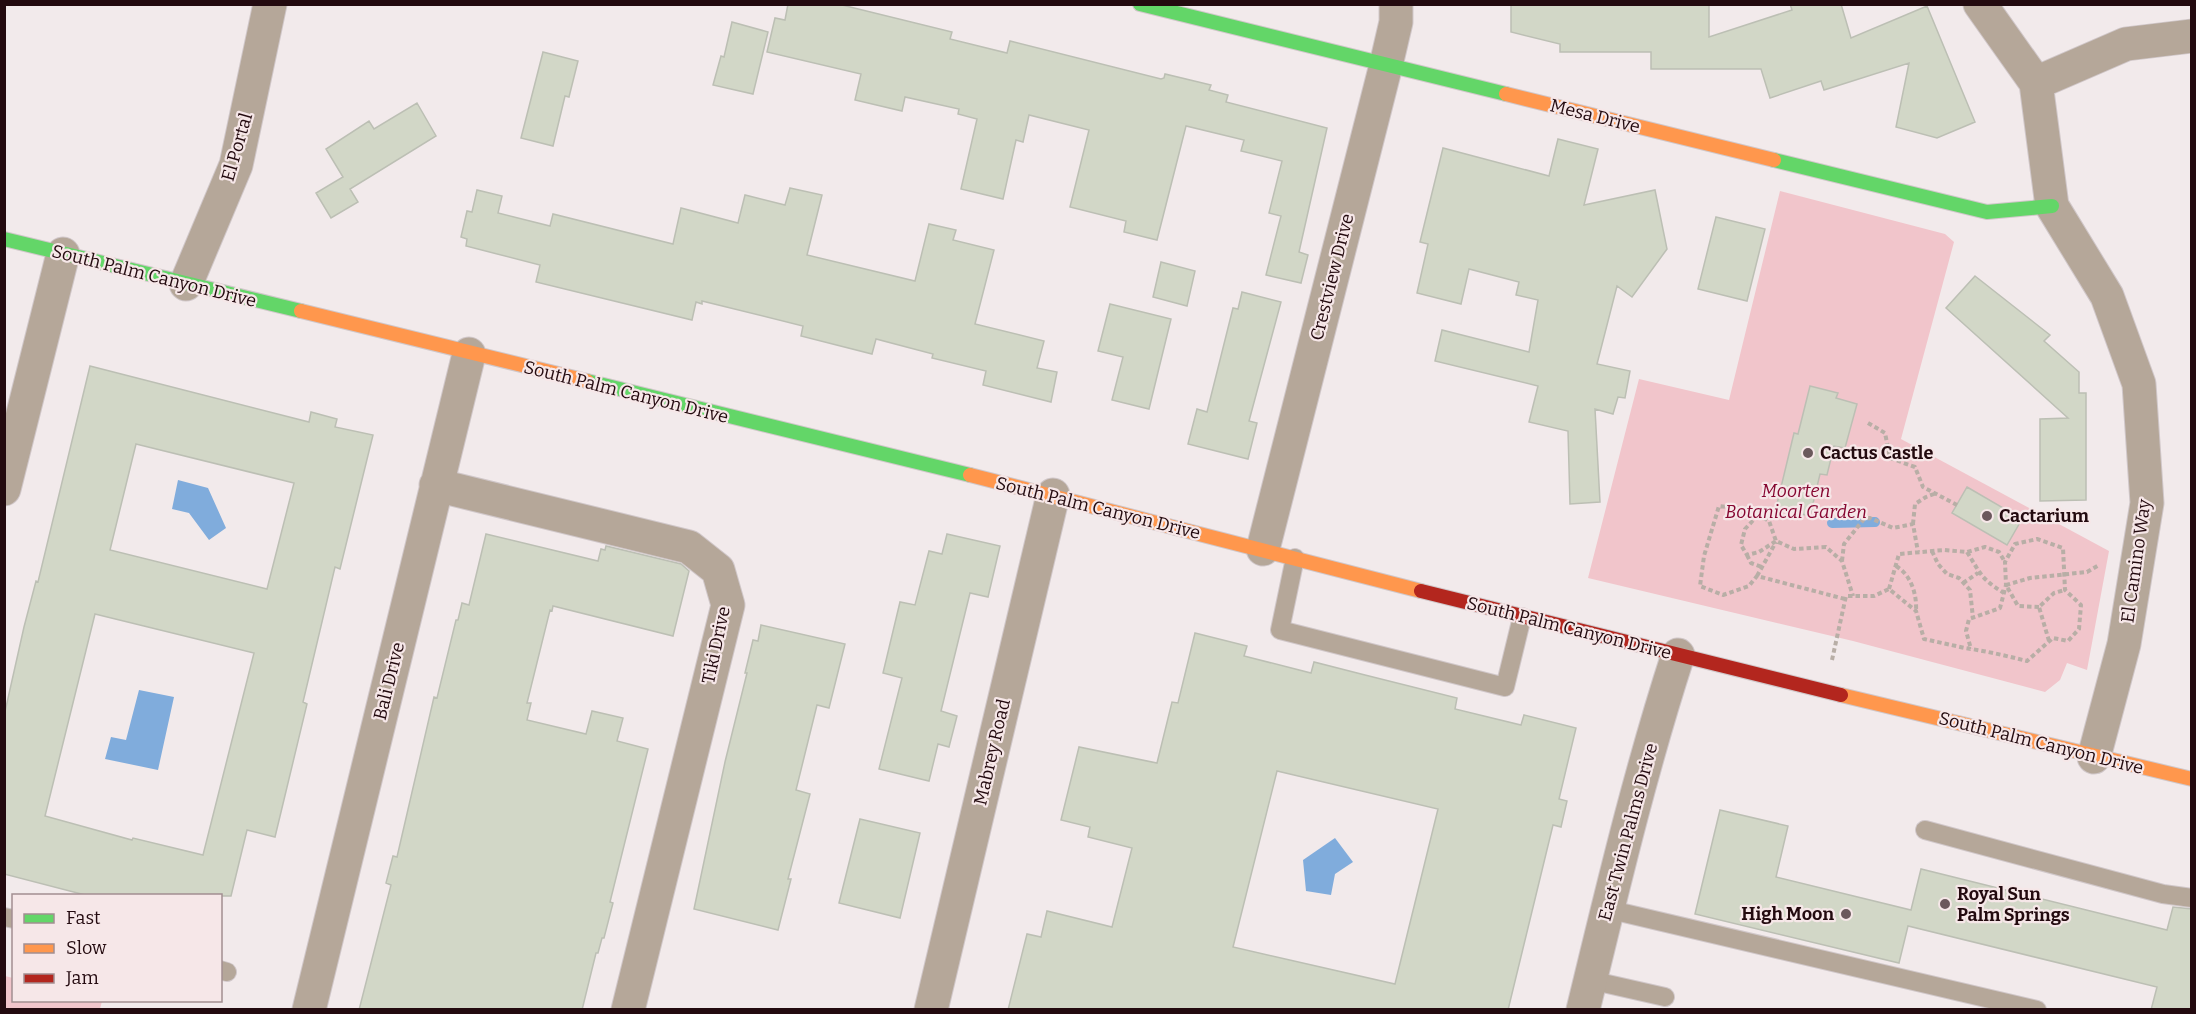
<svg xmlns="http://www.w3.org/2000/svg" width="2196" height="1014" font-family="Bitter,serif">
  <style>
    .green { fill: #f1c5cb }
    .water { fill: #80acdc }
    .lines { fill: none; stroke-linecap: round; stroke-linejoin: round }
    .stream { stroke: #80acdc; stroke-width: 10 }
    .building { fill: #d2d7c7; stroke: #bcbfb4; stroke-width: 1.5; fill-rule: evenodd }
    .lane-casing { stroke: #d0c7c9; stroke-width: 20 }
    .street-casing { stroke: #d0c7c9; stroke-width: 35 }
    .fast-casing { stroke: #d0c7c9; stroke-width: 16 }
    .slow-casing { stroke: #d0c7c9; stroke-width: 16 }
    .jam-casing { stroke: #d0c7c9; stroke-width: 16 }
    .path { stroke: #b8aea6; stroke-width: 4; stroke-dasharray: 4.5 3; stroke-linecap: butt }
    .lane { stroke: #b5a799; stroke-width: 18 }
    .street { stroke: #b5a799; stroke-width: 33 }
    .fast { stroke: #63d668; stroke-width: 14 }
    .slow { stroke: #ff974d; stroke-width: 14 }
    .jam { stroke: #b3261e; stroke-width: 14 }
    .poi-dot { fill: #6b585c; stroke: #f6e7e8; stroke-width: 2 }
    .labels { text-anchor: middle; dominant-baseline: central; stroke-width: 4.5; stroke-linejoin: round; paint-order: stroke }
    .street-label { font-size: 18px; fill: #230a0f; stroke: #f6e7e8 }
    .poi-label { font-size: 18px; font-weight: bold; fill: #230a0f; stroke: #f6e7e8; text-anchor: start }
    .park-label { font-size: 18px; font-style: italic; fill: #860631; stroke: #f6e7e8 }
  </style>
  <rect width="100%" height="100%" fill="#f2eaeb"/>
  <path class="green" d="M1780,191l165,43 9,8 -53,197 208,112 -22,119 -20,-7 -7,17 -15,12 -192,-51 -265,-63 51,-199 90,21z
    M5,976l8,2 1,22 88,1 -2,8h-95z"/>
  <path class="water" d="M178,480l30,8 18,40 -17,12 -20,-27 -17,-4z
    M139,690l35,7 -16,73 -53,-11 6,-22 15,3z
    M1335,838l18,24 -18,12 -4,21 -25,-4 -3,-31z"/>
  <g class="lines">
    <path class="stream" d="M1832,523l43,-1"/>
  </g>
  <path class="building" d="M788,4h50l114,28 -2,7 57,14 3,-12 151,38 3,-1 1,-4 46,11 -2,5 19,5 -2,7 101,26 -28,124 9,3 -7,28 -35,-8 15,-59 -12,-3 13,-52 -41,-10 3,-11 -58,-14 -29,114 -33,-8 2,-11 -56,-14 19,-77 -60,-15 -6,27 -7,-2 -13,59 -42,-10 16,-70 -19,-5 1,-5 -54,-12 -3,14 -47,-11 6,-26 -94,-22 8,-34 10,2z
    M1511,4h198v33l83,-27 -2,-6h51l10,34 76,-32 48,116 -38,16 -41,-11 13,-64 -85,27 -3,-9 -51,17 -9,-29h-110v-17h-91v-8l-49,-12z
    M732,22l36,10 -15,62 -40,-9 8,-29 3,1z
    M543,52l35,9 -9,36 -4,-1 -12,50 -32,-8z
    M417,103l19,33 -86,53 8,13 -27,16 -15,-25 27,-16 -17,-28 43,-28 5,8z
    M1558,139l40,10 -14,56 71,-15 12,59 -35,48 -15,-11 -20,78 33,7 -5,27 -7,-1 -5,17 -18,-5 5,93 -30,2 -2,-73 -39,-9 9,-36 -103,-25 7,-31 87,22 9,-52 -22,-5 3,-13 -50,-13 -8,35 -44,-11 11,-49 -8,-2 23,-94 106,28z
    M790,188l32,7 -15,60 108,26 14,-57 27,6 -3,10 41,10 -19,74 69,17 -7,27 20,4 -6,30 -68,-17 3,-14 -54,-13 1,-4 -57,-15 -4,15 -71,-18 2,-10 -101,-25v3l-6,-2 -4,18 -156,-38 4,-17 -74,-19 1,-7 -6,-2 6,-26 5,1 5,-22 25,6 -4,17 52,13 3,-12 120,30 8,-36 57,15 7,-28 40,10z
    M1716,217l49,12 -18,72 -49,-12z
    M1161,262l34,9 -8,35 -34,-9z
    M1975,276l75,59 -6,6 35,31v21h7v107l-46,1v-82l28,-1 -122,-110z
    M1242,292l39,10 -32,119 8,2 -9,36 -60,-15 9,-35 10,3 26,-104 5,1z
    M1110,304l61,15 -22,90 -37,-9 11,-43 -25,-6z
    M90,366l219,56 2,-10 26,7 -2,8 38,8 -33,134 -5,-2 -32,135 4,2 -32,133 -28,-7 -16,66h-142l-85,-22v-158l20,-89 12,-46 2,1zM136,444l158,39 -27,106 -157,-39zM95,614l159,39 -51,202 -70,-17 -1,2 -87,-24z
    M1810,386l28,7 -2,5 21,6 -12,44 -11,-2 -7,29 -7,-1 -10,42 -34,-8 18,-75 4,1z
    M1967,487l55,32 -15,26 -55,-32z
    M486,534l112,27 3,-12 4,1 1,-4 75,18 8,7 -16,65 -120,-30 -1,5 -2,-1 -23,93h4l-4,17 59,14 6,-23 31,7 -6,23 31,8 -38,153 3,1 -9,35h-2l-4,15h-2l-14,57h-223l32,-125 -5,-2 7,-27 4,1 37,-160 3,1 19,-78h2l4,-17 7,2z
    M947,534l53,12 -12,51 -18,-4 -29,118 16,5 -8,31 -11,-3 -9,37 -50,-12 23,-91 -19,-5 17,-71 15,3 14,-54 13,3z
    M761,625l84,19 -16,64 -12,-3 -21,85 14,4 -22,85h3l-13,51 -84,-21 31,-147 22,-89h-2l8,-33 5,1z
    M1195,633l52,13 -3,10 67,17 3,-11 51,13 92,23 -2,11 66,16 3,-10 52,13 -17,71 8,2 -6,26 -8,-2 -45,185h-500l19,-76 14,3 6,-26 65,16 20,-79 -44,-11 2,-10 -29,-7 18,-73 78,16 15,-61 6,1zM1277,771l161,38 -43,175 -162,-37z
    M1720,810l68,16 -12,51 135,33 10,-41 246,61 6,-23 19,2v101h-41l6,-23 -249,-61 -9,37 -204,-49z
    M860,819l60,14 -20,85 -61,-15z"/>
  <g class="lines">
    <g class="lane-casing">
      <path id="lane" d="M1295,558l-15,72 225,57 17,-70
        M1925,830l238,64 29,4
        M1607,909l430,101
        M4,917l10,2
        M220,970l7,2
        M1590,980l75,17"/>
    </g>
    <g class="street-casing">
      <path id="street" d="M1980,4l56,79 16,123 55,90 32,88 8,119 -23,141 -30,113
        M2036,83l90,-39 66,-8
        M186,284l50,-119 34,-161
        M436,485l253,62 29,23 10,35 -100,405
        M4,489l59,-235
        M1263,549l123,-484 10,-43v-18
        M309,1010l160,-656
        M931,1010l122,-515
        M1583,1010c29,-119 57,-238 95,-355"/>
    </g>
    <g class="fast-casing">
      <path id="fast" d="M1140,4l366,90
        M1774,160l213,52 65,-6
        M4,239l297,72
        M587,381l383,94"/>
    </g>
    <g class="slow-casing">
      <path id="slow" d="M1506,94l268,66
        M301,311l286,70
        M970,475l451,116
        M1841,695l351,84"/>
    </g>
    <g class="jam-casing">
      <path id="jam" d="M1421,591l420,104"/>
    </g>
    <path class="path" d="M1868,423l17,10 5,25 25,9 8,20 34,18
      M1758,515l-13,14 -4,16 6,10 12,-3 17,-11
      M1913,524l2,-20 11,-7 8,-3
      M1932,551l6,13 9,10 12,4 11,12 3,28
      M1967,552c14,22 13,26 37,41
      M1747,555l4,8 11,4
      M1842,561l2,-17 20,-25 6,-1 23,10 20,-4 5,28
      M1896,566c15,9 21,28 20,45
      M1757,576l19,-34
      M1963,583l15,-10
      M1889,589l10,-35 45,-4 23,2 18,-5 14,5 6,10
      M1845,599l-88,-23 -8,10 -26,9 -23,-9 4,-30 15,-50 30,4 20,11 7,20 18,8 32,-2 16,14 11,35
      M2039,607l-21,-1 -12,-21 24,-7 57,-6 12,-7
      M2049,641l-10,-34 15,-14 11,-3
      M1832,660l14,-64h28l15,-7 27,22 8,28 41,9c21,3 42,8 62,13l26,-23 15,3 11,-12 2,-24 -16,-15 -2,-42 -26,-9 -22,5 -10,18 1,23 -6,23 -31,11 -3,12 5,18"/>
    <use href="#lane" class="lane"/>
    <use href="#street" class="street"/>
    <use href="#fast" class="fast"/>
    <use href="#slow" class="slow"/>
    <use href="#jam" class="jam"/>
  </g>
  <g class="poi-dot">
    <circle cx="1808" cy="453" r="6"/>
    <circle cx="1987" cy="516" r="6"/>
    <circle cx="1945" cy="904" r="6"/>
    <circle cx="1846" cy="914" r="6"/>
  </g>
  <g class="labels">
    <g class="street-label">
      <text transform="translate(1595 116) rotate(14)">Mesa Drive</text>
      <text transform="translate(237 147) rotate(-74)">El Portal</text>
      <text transform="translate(154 276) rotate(14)">South Palm Canyon Drive</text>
      <text transform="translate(1332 277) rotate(-76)">Crestview Drive</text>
      <text transform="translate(626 392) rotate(14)">South Palm Canyon Drive</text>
      <text transform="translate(1098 508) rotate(14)">South Palm Canyon Drive</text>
      <text transform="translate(2136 561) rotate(-82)">El Camino Way</text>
      <text transform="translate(1569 628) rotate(14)">South Palm Canyon Drive</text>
      <text transform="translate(716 645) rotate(-78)">Tiki Drive</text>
      <text transform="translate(389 681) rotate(-76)">Bali Drive</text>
      <text transform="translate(2041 743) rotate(14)">South Palm Canyon Drive</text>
      <text transform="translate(992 752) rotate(-77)">Mabrey Road</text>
      <text transform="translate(1628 832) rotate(-75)">East Twin Palms Drive</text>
    </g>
    <g class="poi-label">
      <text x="1820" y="453">Cactus Castle</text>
      <text x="1999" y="516">Cactarium</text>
      <text x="1957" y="894">Royal Sun<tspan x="1957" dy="21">Palm Springs</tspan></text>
      <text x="1834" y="914" text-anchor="end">High Moon</text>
    </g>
    <g class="park-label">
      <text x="1796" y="491">Moorten<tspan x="1796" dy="21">Botanical Garden</tspan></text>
    </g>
  </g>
  <rect width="2196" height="1014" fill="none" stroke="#230a0f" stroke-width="12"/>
  <rect x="12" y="894" width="210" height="108" fill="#f6e7e8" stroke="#a28f91" stroke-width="1.5"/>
  <rect x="24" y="914" width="30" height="9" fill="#63d668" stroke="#a28f91" stroke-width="1.5"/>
  <text x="66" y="924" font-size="18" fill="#230a0f">Fast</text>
  <rect x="24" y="944" width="30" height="9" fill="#ff974d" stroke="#a28f91" stroke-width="1.5"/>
  <text x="66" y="954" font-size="18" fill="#230a0f">Slow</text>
  <rect x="24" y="974" width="30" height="9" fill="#b3261e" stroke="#a28f91" stroke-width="1.5"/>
  <text x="66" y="984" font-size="18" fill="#230a0f">Jam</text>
</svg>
